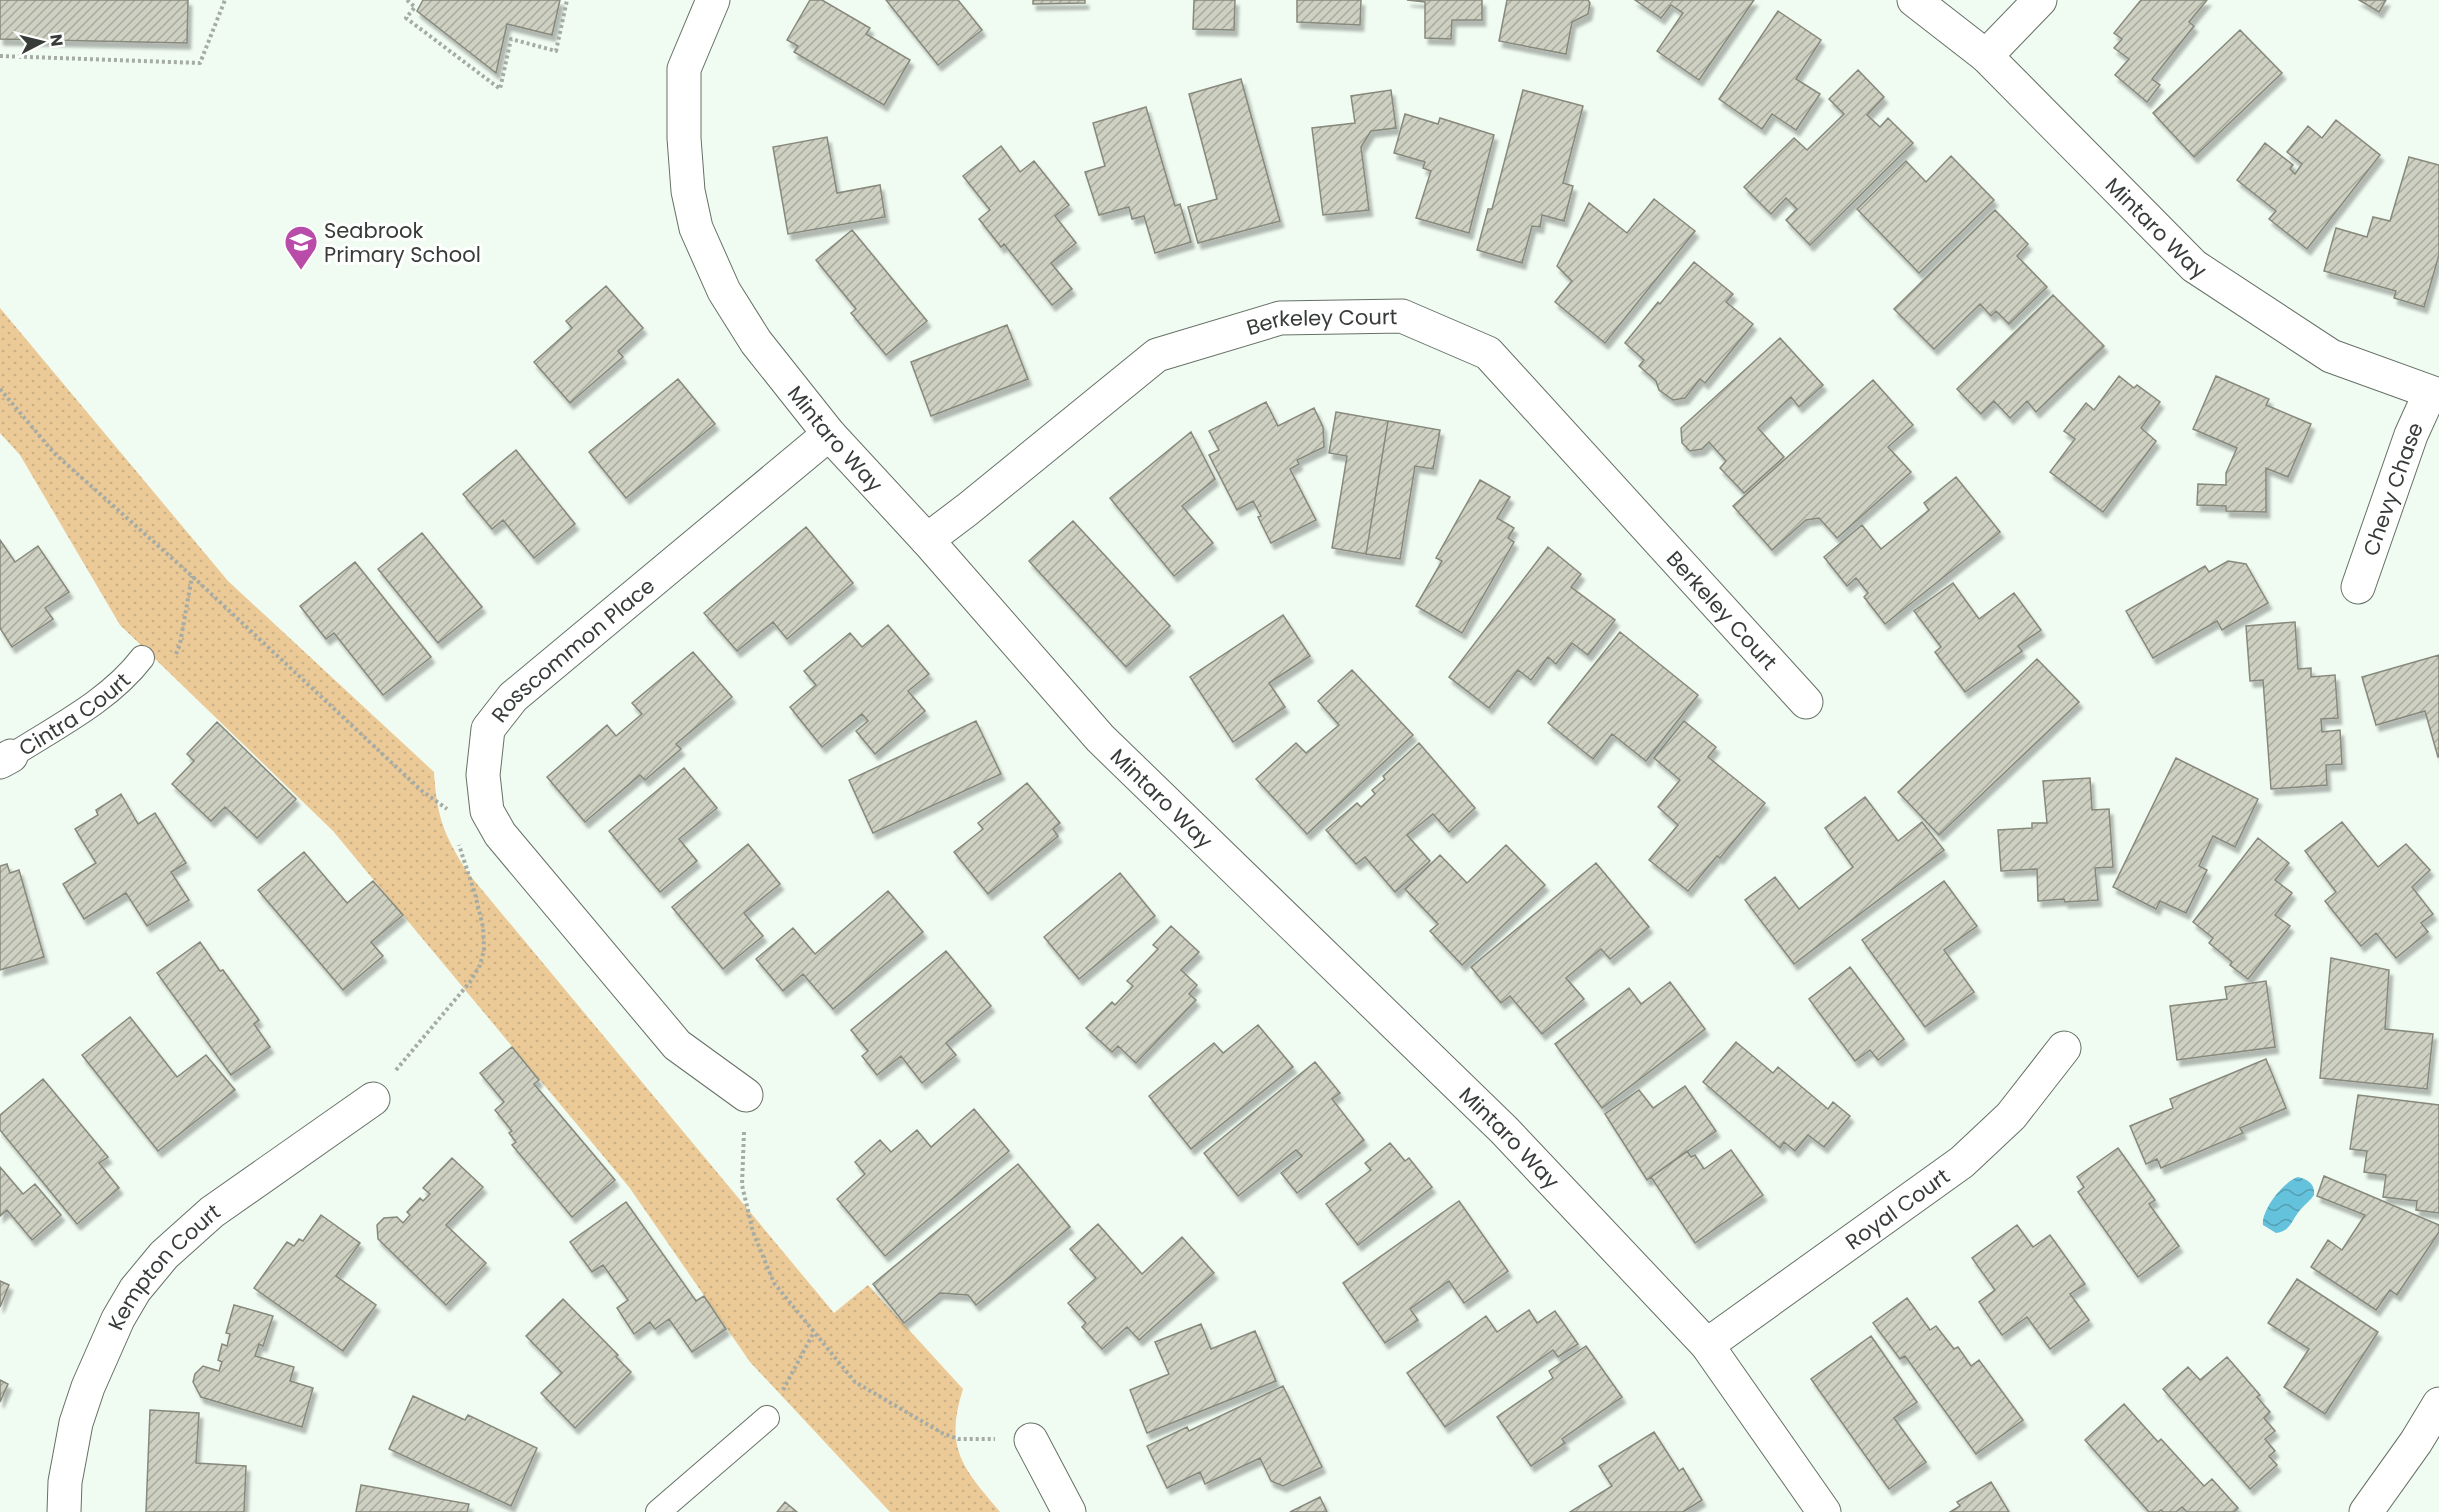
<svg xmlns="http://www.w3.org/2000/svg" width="2439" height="1512" font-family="Poppins,sans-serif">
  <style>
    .park { fill: url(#park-dots) }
    .water { fill: url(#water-waves) }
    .building { fill: url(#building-hatch); stroke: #87897c; stroke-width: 1.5; filter: url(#shadow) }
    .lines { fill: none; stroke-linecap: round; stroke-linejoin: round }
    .service-casing { stroke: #667067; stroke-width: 26 }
    .minor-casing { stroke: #667067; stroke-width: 35 }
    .path { stroke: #a4aca5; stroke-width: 4; stroke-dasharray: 3 3; stroke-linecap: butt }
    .service { stroke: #fff; stroke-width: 24 }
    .minor { stroke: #fff; stroke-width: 33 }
    .labels { text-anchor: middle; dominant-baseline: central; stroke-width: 6; stroke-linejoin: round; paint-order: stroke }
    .street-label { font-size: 21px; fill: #383c38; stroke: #fff }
    .poi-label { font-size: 21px; fill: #383c38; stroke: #fff; text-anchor: start }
  </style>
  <defs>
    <pattern id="park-dots" width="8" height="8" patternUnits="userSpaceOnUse" patternTransform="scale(1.5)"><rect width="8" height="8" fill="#ebca98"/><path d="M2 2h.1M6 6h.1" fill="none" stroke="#caae84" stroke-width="1.8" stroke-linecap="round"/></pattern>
    <pattern id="water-waves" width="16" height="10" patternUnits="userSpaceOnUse" patternTransform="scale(1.5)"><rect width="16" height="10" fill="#65c2dc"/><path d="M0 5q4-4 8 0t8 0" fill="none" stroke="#549fb3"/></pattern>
    <pattern id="building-hatch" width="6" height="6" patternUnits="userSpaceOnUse" patternTransform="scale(1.5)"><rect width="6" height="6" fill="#ced0c2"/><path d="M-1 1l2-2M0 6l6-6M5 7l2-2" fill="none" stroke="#a8aa9f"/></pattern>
    <filter id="shadow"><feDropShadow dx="3.5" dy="6" stdDeviation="1.5" flood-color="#0004"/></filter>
  </defs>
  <rect width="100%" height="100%" fill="#f0fbf1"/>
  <path class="park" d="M0,308l228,273 206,191c3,45 9,62 34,101l366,440 34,-28 95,104c-19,60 0,79 37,123h-110l-140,-150 -121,-175 -296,-356 -213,-206 -100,-170 -20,-22z"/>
  <path class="water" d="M2298,1177c11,3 17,7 16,18 -4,6 -10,10 -14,15 -9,11 -9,21 -24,23l-13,-8c-2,-15 21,-44 35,-48z"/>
  <path class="building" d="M0,0h188l-1,43 -187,-4z
    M423,0h137l-8,35 -45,-11 -11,49 -79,-62z
    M810,0h12l48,28 -4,6 44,26 -26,45 -90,-53 4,-6 -11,-6z
    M886,0h72l24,30 -44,35z
    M1033,0h52v3l-52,1z
    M1194,0h41l-1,30 -41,-1z
    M1297,0h64l-1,25 -63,-3z
    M1407,0h75v20h-30l-1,19 -26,-1v-36z
    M1507,0h81l2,3 -2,11 -16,8 -6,32 -67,-13z
    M1635,0h119l-55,80 -42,-29 26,-38 -12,-8 -10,13z
    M2141,0h66l-18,22 5,4 -42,53 8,6 -13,17 -32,-27 14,-16 -15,-11 8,-9 -8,-6z
    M2359,0h27l-7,12z
    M1778,11l43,29 -25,39 24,15 -24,36 -24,-16 -10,15 -43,-30z
    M2240,30l42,43 -88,84 -41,-44z
    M1858,70l26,27 -17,18 13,12 8,-9 25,25 -103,102 -24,-25 11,-11 -11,-11 -15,16 -27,-27 50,-49 13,12 37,-36 -15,-15z
    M1241,79l39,142 -82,22 -10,-36 29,-8 -28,-105z
    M1391,90l5,38 -25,3 -10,16 8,63 -46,5 -11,-87 43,-5 -4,-27z
    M1523,90l60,16 -20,77 10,3 -9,35 -22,-6 -2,12 -8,-1 -10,37 -45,-13 11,-41h4z
    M1146,107l29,99 5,-2 11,38 -36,11 -11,-37 -12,3 -3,-12 -30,8 -14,-43 20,-6 -12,-43z
    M1405,114l33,10 2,-6 54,17 -25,98 -53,-15 15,-47 -8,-3 2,-6 -31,-9z
    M2336,120l44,35 -73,94 -38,-30 7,-8 -39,-31 28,-37 28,22 -3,4 5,5 7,-10 -15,-12 21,-26 14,12z
    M827,137l10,56 43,-8 5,32 -97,17 -15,-87z
    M1001,146l19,26 14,-11 35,44 -14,11 21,27 -25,20 21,26 -20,16 -48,-61 -3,3 -22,-28 11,-9 -27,-34z
    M1951,156l43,44 -75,73 -62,-64 49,-48 20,21z
    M2409,157l30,8v90l-15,52 -30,-9 2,-7 -72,-20 12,-43 31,9 6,-20 17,4z
    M1654,199l41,32 -90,112 -50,-41 17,-21 -15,-15 32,-63 38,30z
    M1995,210l33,34 -11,12 30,31 -38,37 -13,-13 -5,5 -11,-12 -46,45 -40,-40z
    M852,230l75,91 -41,34 -35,-42 5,-4 -40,-49z
    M1694,262l39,32 -7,8 27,22 -48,59 -5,-4 -15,19 -12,2 -14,-10 -3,-9 -17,-15 5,-6 -19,-17 33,-41 2,2z
    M606,286l37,42 -25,23 5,6 -53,46 -36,-41 38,-34 -6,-7z
    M2053,295l51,51 -68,66 -9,-11 -17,17 -16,-17 -13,13 -24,-25z
    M1007,325l21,54 -97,37 -20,-54z
    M1780,338l43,47 -24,22 -8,-10 -33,31 26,29 -40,36 -24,-25 6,-7 -17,-19 -7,7 -12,2 -8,-8 -1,-15z
    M2119,376l15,12 3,-3 23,17 -19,26 15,13 -53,71 -53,-40 25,-33 -11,-8 22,-28 8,7z
    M2216,376l53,23 -3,6 45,19 -23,53 -22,-9v44l-40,-1v-5l-29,-1 1,-21 28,1v-12l11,-25 -44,-19z
    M678,379l37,45 -89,74 -37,-46z
    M1873,380l40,45 -25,22 23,25 -74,66 -18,-20 -13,2 -34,30 -39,-44z
    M1266,402l12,24 36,-18 9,19 1,20 -27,13 2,4 -9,5 26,51 -45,23 -13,-26 3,-1 -8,-15 -16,9 -28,-55 10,-5 -10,-19z
    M1336,412l52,9 -22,133 -34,-6 15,-92 -18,-3z
    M1388,421l52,9 -7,39 -18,-3 -15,93 -34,-5z
    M1191,432l24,47 -33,27 31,37 -39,33 -64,-78z
    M516,450l59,74 -41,34 -31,-38 -11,9 -29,-35z
    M1956,477l44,55 -115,92 -21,-27 4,-4 -12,-15 -9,8 -23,-29 38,-32 19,24 48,-39 -5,-7z
    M1480,480l30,17 -13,21 17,10 -6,10 6,4 -52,91 -46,-27 26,-45 -6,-3z
    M1073,521l97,105 -44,41 -97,-106z
    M806,527l47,56 -66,56 -14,-17 -36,29 -33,-38z
    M422,533l60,74 -44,36 -60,-74z
    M0,540l15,22 23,-16 31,46 -24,16 8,11 -41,28 -12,-19z
    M1548,547l33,27 -10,13 44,33 -27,35 -16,-12 -16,21 -8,-7 -17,23 -13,-10 -29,38 -40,-31z
    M2228,561l18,3 22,39 -46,27 -5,-9 -64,37 -27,-47 79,-45 4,6z
    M355,562l76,95 -48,38 -49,-62 -8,6 -26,-33z
    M1953,583l26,36 35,-26 27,37 -23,16 4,5 -57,41 -30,-40 6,-5 -27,-36z
    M1283,615l27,41 -41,27 16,24 -52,35 -43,-65z
    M2295,622l3,47 13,-1v9l24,-2 3,43 -17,1 1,13 18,-2 2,34 -16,1 1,20 -56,4 -8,-109 -13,1 -4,-55z
    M888,625l41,49 -21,17 17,20 -50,43 -19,-23 12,-10 -6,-7 -40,33 -32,-40 26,-22 -12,-14 46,-38 12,14z
    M1620,632l78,63 -52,66 -34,-27 -19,25 -45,-36z
    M693,652l39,45 -56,47 5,5 -36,31 -5,-5 -55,47 -38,-45 60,-52 9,11 26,-22 -10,-11z
    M2439,655v102h-1l-13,-46 -49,14 -14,-48z
    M2037,659l42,43 -140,133 -41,-43z
    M1352,670l61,65 -106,99 -51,-55 40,-36 10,10 33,-28 -21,-24z
    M976,721l25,53 -128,59 -24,-53z
    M1684,721l32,26 -8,10 57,46 -45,55 -3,-2 -29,35 -39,-31 29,-35 -20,-18 22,-27 -26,-22z
    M217,722l79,77 -39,39 -32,-31 -14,14 -39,-37 22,-23 -7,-7z
    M1419,743l56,65 -26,24 -16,-18 -26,21 23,26 -35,31 -30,-35 -9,7 -30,-34 31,-27 4,4 14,-13 -3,-4 13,-11 -2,-3z
    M2176,758l82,41 -23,48 -22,-11 -14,30 8,4 -21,43 -26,-12 -4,8 -43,-22z
    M684,768l33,40 -38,31 18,22 -37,31 -51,-61z
    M2090,778l2,32 17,-1 4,58 -18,1 3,32 -33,2 -1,-3 -26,2 -1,-32 -36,2 -3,-41 34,-2v-5h15l-4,-42z
    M1027,783l33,40 -7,6 5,7 -70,58 -34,-42 29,-23 -5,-6z
    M121,794l17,30 17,-11 31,50 -15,9 18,28 -42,26 -21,-33 -42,26 -21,-35 33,-21 -21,-34 23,-14 -2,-5z
    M1865,797l33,44 24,-19 22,28 -150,114 -49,-64 30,-23 24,32 54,-42 -28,-39z
    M2342,822l36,45 28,-23 24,26 -18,17 21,27 -12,9 7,9 -32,26 -20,-25 -15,13 -36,-45 11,-9 -31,-41z
    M2258,838l31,25 -14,17 17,13 -17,22 15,11 -42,53 -18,-14 2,-3 -23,-19 4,-5 -20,-16z
    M748,844l32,40 -36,29 19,23 -40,33 -51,-62z
    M1506,845l39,40 -83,80 -32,-34 8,-7 -33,-35 35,-34 27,28z
    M304,852l43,51 26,-22 30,34 -32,27 12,14 -40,34 -85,-100z
    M1596,863l53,64 -39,32 -9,-10 -35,29 18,21 -42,35 -32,-38 -9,7 -30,-36z
    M7,864l3,9 9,-3 25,87 -44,13v-104z
    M1120,873l35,43 -76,63 -35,-42z
    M1944,881l33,45 -33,24 30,42 -49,35 -63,-87z
    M888,891l35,41 -90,77 -30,-35 -20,17 -27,-32 37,-31 22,26z
    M1171,926l28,26 -18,18 16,15 -8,9 7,6 -60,63 -18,-17 -6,6 -26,-24 26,-26 3,3 18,-19 -6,-5 31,-32 -5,-4z
    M200,942l20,29 3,-1 36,50 -5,4 16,23 -39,28 -74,-102z
    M946,951l45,55 -45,37 10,12 -34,28 -21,-27 -24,19 -15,-19 6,-5 -17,-21z
    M2331,958l58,12 -4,59 48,5 -6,55 -107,-11z
    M1850,967l54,72 -26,21 -8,-10 -15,11 -46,-62z
    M2266,981l9,66 -98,13 -7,-54 57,-7 -2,-12z
    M1670,982l35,47 -103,79 -47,-64 74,-56 12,16z
    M130,1017l47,60 29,-22 29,35 -77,61 -76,-96z
    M1258,1025l35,42 -102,82 -42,-53 65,-53 9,10z
    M1736,1042l37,31 5,-6 50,42 5,-7 17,14 -26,31 -16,-12 -13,16 -11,-9 -4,6 -77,-66z
    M512,1047l27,33 -5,4 81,96 -43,37 -60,-72 4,-3 -7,-9 3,-2 -17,-21 9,-8 -24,-29z
    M2266,1059l20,49 -46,20 3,5 -82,35 -4,-9 -11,5 -16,-38 43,-18 -3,-9z
    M1315,1062l25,31 -8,6 32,41 -67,53 -16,-20 21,-17 -6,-6 -58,46 -34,-43z
    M43,1079l65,78 -9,6 20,25 -42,36 -77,-94v-15z
    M1685,1086l31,45 -69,49 -42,-66 34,-24 14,18z
    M2358,1095l81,10v108l-23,-3 1,-9 -34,-4 3,-22 -22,-3 3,-21 -17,-2z
    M974,1109l35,42 -124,105 -48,-57 28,-25 -10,-12 25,-22 11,12 26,-22 14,17z
    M1390,1143l15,18 4,-3 23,29 -74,58 -32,-41 45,-34 -6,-7z
    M2118,1148l37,52 -6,4 30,42 -41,31 -60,-85 6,-5 -7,-10z
    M1731,1150l32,45 -68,48 -44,-66 36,-26 4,6 4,-2 9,14z
    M452,1158l31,29 -37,38 40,38 -40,42 -68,-66 -1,-14 7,-7 13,-1 6,6 7,-8 -3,-3 13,-14 3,3 7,-7 -7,-6z
    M1018,1164l52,63 -94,78 -8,-10 -28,-2 -36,30 -31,-39z
    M0,1167l23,27 12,-10 26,31 -29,25 -25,-30 -7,6z
    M2324,1176l115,49v7l-42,63 -7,-5 -14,20 -65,-43 17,-27 14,10 23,-35 -48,-19z
    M1459,1201l49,70 -44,32 -15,-22 -39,28 8,11 -33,23 -42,-60z
    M626,1202l70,99 8,-5 22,33 -34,23 -23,-33 -14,10 -5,-7 -16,12 -17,-26 11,-8 -25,-35 -11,7 -22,-30z
    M321,1215l39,28 -24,33 40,29 -33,46 -89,-63 33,-46 7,4 5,-7 4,2z
    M1098,1224l44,50 40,-37 32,36 -75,67 -12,-13 -25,22 -20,-22 4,-4 -18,-20 28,-25 -26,-29z
    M2017,1225l16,22 17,-12 35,49 -15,10 19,26 -39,29 -23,-32 -25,18 -23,-33 16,-12 -23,-32z
    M2297,1279l81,53 -53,82 -41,-27 25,-38 -41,-26z
    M0,1281l9,4 -9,22z
    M1907,1298l23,32 6,-4 18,23 4,-2 13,19 8,-6 44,60 -47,34 -71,-98 -5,3 -27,-36z
    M563,1299l55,56 -2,2 15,15 -56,56 -34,-35 21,-20 -36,-37z
    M234,1305l39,11 -10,30 -4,-2 -4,12 39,11 -4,14 23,7 -11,39 -101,-30 -8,-15 2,-8 8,-8 16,5 3,-9 -4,-2 4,-16 5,2 3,-12 -4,-1z
    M1529,1310l8,13 18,-12 23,33 -20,13 -5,-7 -108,77 -38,-54 79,-57 11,16z
    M1201,1324l10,25 44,-18 21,50 -129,52 -17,-43 39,-16 -14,-32z
    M1871,1336l46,66 -23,16 32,44 -37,27 -78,-110z
    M1586,1346l36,51 -60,42 3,4 -34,23 -34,-49 56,-39 -4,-7z
    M2227,1357l33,38 -3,2 13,15 -6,6 11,13 -10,8 10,12 -6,5 8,9 -27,24 -87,-100 25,-22 12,13z
    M0,1380l8,4 -8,18z
    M1283,1386l39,81 -39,19 -12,-5 -11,-23 -55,26 -5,-12 -33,16 -20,-42 40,-19 2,4z
    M413,1396l52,24 3,-5 69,33 -26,58 -122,-57z
    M2124,1404l34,38 3,-3 43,47 8,-7 26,29 -4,4h-47l-5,-5 -6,5h-13l-2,-2 -3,2h-9l-64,-72z
    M150,1410l49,3 -3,50 50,3 -2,46h-98z
    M1654,1432l25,39 4,-3 19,32 -19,12h-113l42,-26 -13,-20z
    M1991,1482l18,30h-59l10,-6 -3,-4z
    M361,1485l108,19 -2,8h-111z
    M1320,1497l7,15h-37z
    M785,1502l12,10h-20z"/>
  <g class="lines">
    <g class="service-casing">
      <g id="service">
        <path id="s1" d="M11,756c45,-29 98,-55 131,-98"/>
        <path d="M658,1512l109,-94"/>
      </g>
    </g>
    <g class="minor-casing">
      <g id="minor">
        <path id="s2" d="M713,0l-29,69v69l4,53 8,37 28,63 32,51 73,92 98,106 173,198 404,392 203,215 117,167"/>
        <path id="s3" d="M1914,0l72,56 208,210 137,90 108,39"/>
        <path d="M1986,56l54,-56"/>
        <path id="s4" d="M927,540l41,-31 189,-154 123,-37 122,-2 86,37 318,349"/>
        <path id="s5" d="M2358,587l53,-152 19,-42"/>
        <path d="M0,762l11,-6"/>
        <path id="s6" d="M746,1095l-69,-50 -177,-211 -13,-23 -4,-36 5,-46 25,-32 316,-263"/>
        <path id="s7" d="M1707,1345l255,-183 49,-46 53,-68"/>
        <path d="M1031,1440l38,72"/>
        <path id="s8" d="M64,1512l1,-30 11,-59 12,-36 30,-68 17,-29 29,-35 48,-43 161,-113"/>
        <path d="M2366,1512l50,-70 23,-38"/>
      </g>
    </g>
    <path class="path" d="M407,0l8,7 -9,11 94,71 11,-50 45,12 11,-51
      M0,56l200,7 25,-63
      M0,389l54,64 138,123 230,215 25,18
      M176,654l4,-10 12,-68
      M396,1070l74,-88 10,-17 4,-15 -1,-23 -8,-33 -16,-49
      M744,1132l-2,53 11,47 21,51 81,99 87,51 16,6h37
      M783,1390l31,-58"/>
    <use href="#service" class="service"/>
    <use href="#minor" class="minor"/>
  </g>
  <defs>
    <g id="school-pin" transform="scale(1.725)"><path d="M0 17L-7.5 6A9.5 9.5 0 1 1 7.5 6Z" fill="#b94ba9" stroke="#fff"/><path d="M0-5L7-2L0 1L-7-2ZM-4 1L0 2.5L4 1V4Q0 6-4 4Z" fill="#fff"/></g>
  </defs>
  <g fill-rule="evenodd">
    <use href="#school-pin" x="301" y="242"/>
  </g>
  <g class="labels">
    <g class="street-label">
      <text stroke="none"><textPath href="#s3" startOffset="333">Mintaro Way</textPath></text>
      <text stroke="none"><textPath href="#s4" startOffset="465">Berkeley Court</textPath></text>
      <text stroke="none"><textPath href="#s2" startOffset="489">Mintaro Way</textPath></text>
      <text stroke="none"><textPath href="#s5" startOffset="104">Chevy Chase</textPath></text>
      <text stroke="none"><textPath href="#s4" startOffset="987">Berkeley Court</textPath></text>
      <text stroke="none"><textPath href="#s6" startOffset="586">Rosscommon Place</textPath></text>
      <text stroke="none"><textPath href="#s1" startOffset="76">Cintra Court</textPath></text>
      <text stroke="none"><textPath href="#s2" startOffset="975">Mintaro Way</textPath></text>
      <text stroke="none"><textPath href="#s2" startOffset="1461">Mintaro Way</textPath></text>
      <text stroke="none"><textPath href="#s7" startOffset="234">Royal Court</textPath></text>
      <text stroke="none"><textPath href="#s8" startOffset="272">Kempton Court</textPath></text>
    </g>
    <g class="poi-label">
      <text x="324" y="230">Seabrook<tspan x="324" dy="24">Primary School</tspan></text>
    </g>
  </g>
  <g transform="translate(42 42) rotate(83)" stroke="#ffffff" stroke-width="4.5" paint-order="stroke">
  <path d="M0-4.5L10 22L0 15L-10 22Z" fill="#383c38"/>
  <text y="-9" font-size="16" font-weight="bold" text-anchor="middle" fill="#383c38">N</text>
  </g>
</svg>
